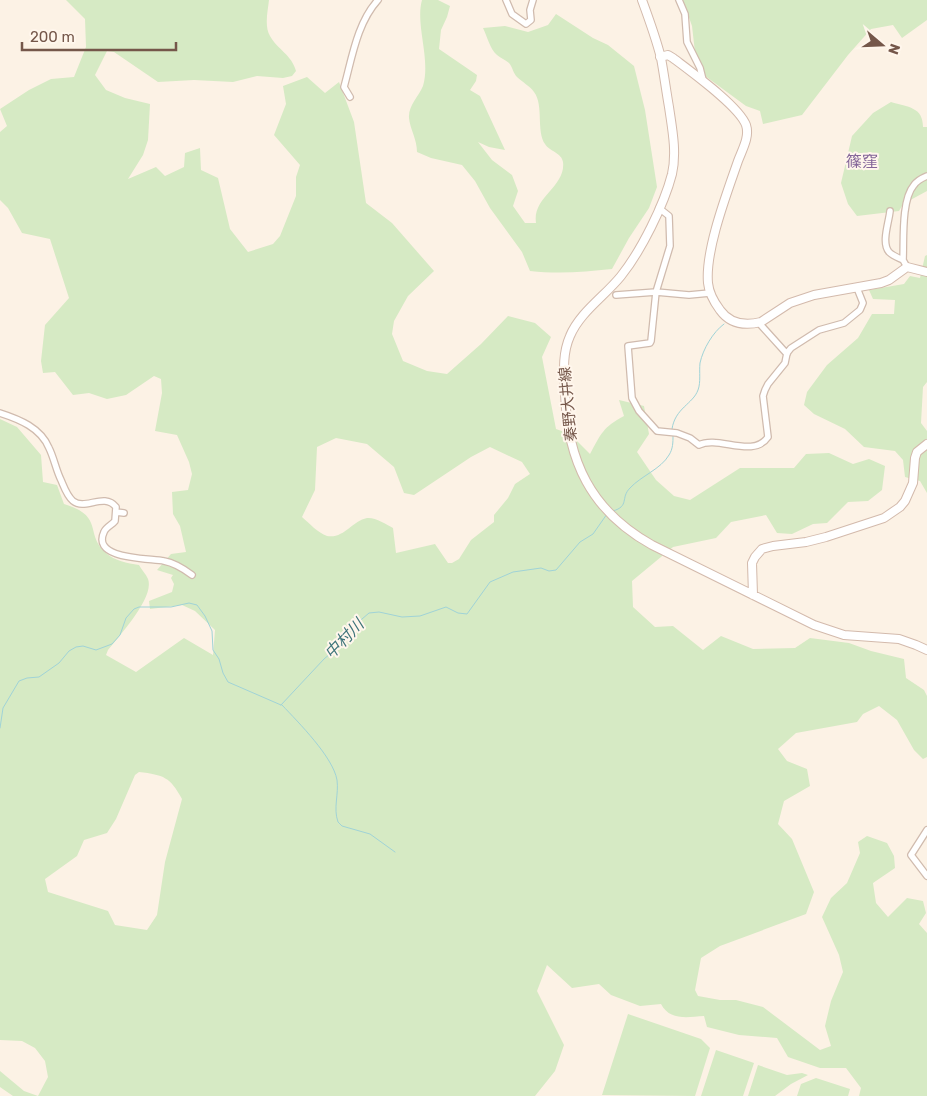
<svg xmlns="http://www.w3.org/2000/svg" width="927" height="1096" font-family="Rubik,'Noto Sans JP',sans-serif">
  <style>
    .green { fill: #d6eac4; fill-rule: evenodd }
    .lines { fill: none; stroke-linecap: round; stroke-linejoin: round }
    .stream { stroke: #a0d3d7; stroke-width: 1 }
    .street-casing { stroke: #d0bbae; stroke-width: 8 }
    .secondary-casing { stroke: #d3baac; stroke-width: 10 }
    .street { stroke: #fff; stroke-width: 5.5 }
    .secondary { stroke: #fff; stroke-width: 8 }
    .labels { text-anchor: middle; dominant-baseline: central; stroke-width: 4; stroke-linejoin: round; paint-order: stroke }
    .street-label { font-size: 15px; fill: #75574a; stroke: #fff6ec }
    .neighbourhood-label { font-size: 16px; fill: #846699; stroke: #fff6ec }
    .water-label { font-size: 16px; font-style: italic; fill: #3e747a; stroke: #fff6ec }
  </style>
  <rect width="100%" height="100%" fill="#fcf2e5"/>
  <path class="green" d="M66,0h203c-1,10 -5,26 1,36 7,13 22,19 26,35l-4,5 -9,2 -26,-2 -24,6 -39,-2 -36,2 -44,-30 -7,-1 -12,24 11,15 19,8 25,6 -2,36 -5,15 -15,24 28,-12 9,9 19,-9 1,-14 15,-5 1,22 17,8 12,51 18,23 25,-8 7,-8 16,-40v-19l4,-12 -26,-30 12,-31 -3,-18 24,-9 18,16 14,-11 15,40 12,81 26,20 42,48 -26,25 -14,25 -2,13 11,27 24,10 20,3 34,-30 27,-28 27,7 16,14 -9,20 14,72 14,5 20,20c11,-20 13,-27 34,-38l-5,-16 25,6 5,28 -12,18 19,28 18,16 16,4 50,-32h54l12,-14 23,-1 24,11 16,-5 16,7 -3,24 -14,11 -20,1 -21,21 -14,1 -21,10 -15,-1 -11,-18 -35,7 -15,16 -43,9 -41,34 1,26 22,20 18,-1 30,24 18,-14 32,13 42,-1 15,-10 39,5 22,8 33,8 2,19 18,12 3,6v61l-4,2 -9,-9 -17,-30 -18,-14 -16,8 -6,8 -61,11 -18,16 9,12 20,8 3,17 -26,15 -6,23 14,15 22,53 -8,22 -86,32 -19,12 -6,32 3,6 22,4h16l27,7 57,43 11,-4 -6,-20 6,-25 12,-29 -4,-17 -17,-38 9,-19 16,-15 13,-30 -2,-11 9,-6 20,7 7,13 1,12 -22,15 3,20 12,14 19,-19 16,3 3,12 -7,11 8,9v163h-68l2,-8 -15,-20h-26l-32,-11 -11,-19 -38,-3 -32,-8 -3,-11c-17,1 -34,5 -43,-12l-21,2 -29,-11 -12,-11 -27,4 -25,-23 -10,26 27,54 -9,26 -20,25h-522l-13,-9v-16l24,20 14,5 10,-19 -3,-16 -10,-13 -13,-7 -22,-1v-621l17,8 24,28 2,27 14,3 7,19c41,12 20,30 42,49 9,8 21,10 33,12 2,4 7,9 9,14 7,18 -29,57 -40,71l-2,5 30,17 48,-34 29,17 2,-25 -20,-19 -13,-6 -32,4 -1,-8 23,-9 2,-8 -3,-6 2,-3 -16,-5 14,-16 15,-2 -6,-26 -7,-12 -1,-22 16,-2 4,-16 -3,-12 -12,-27 -22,-4 7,-38 -1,-14 -7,-3 -28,19 -19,4 -18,-6 -16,2 -18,-23 -12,1 -2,-12 4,-36 24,-27 -19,-59 -28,-6 -14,-25 -8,-8v-68l7,-6 -7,-17 29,-19 22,-11 23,-2 12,-30 -1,-28zM336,438l31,6 27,23 10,26 10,2 57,-38 19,-10 32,15 8,12 -15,10 -7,14 -14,17v7l-23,18 -12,19 -7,4h-4l-13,-19 -39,9 -3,-25c-7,-4 -18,-11 -26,-10 -15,3 -23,21 -40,18 -9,-3 -18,-13 -25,-19l13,-27 2,-43zM139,772c25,3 31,5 43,27l-17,63 -8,53 -10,15 -32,-5 -7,-14 -60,-19 -3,-13 32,-23 7,-16 23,-7 9,-14 19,-44z
    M422,0h16l12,6 -3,11 -6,13 -2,19 38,26 -1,6 -6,9 10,6 25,54 -16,-3 -11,-5 14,18 20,15 6,16 -5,15 12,17h11c-4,-26 30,-36 27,-61 -1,-9 -14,-11 -18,-18 -9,-13 -1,-39 -11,-52 -4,-6 -12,-10 -17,-15 -4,-4 -4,-9 -8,-14 -3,-3 -9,-5 -12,-8 -7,-6 -10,-19 -14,-27l22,-2 23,6 20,-7 8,-11 37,24 15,7 26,21 11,44 12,77 -8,21 -20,30 -17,31c-27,3 -54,5 -82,2l-8,-19 -32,-44 -15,-27 -13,-16 -31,-7 -14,-6c0,-13 -7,-23 -8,-34 -1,-12 10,-22 14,-32 8,-27 -8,-61 -1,-86z
    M683,0h244v20l-25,18 -9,-13 -22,4 -23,26 -46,60 -39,9 -3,-13 -14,-5 -49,-36 -5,-44z
    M891,102c17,5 32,5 32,25h4v64l-24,13 -4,7 -42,5 -9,-12 -7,-21 11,-47 21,-23z
    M927,255v127l-4,5 -2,36 6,8v62l-7,-12 -15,-4 -2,-17 -8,-9 -31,-4 -19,-18 -31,-15 -10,-9 3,-13 20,-27 31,-27 14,-24h22l1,-14 -22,-1 -4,-9 35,-6 6,-8 10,2 5,-22z
    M628,1014l73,25 9,9 -15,48 -93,-1z
    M716,1050l38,13 -11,33h-42z
    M758,1065l29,10 15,-2 6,2 -17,9 -16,12h-27z
    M816,1078l34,11 -2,7h-51l4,-12z"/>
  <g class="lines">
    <path class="stream" d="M672,429c3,-21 21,-25 26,-39 3,-8 1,-18 2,-27 3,-14 13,-31 24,-39
      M613,511c17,-5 7,-13 17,-23 11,-12 31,-19 39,-33 4,-6 4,-13 4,-19
      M281,705l43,-46 14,-12 17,-22 14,-12 10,-1 23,5 18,-1 26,-9 12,6 9,1 23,-32 23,-10 28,-4 8,3 7,-1 24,-28 13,-8 14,-20
      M282,705c17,18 51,52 55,75 2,14 -4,28 1,42l4,4 28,8 25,18
      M0,728l3,-20 16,-27 8,-3 12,-1 20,-14 10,-12 7,-4 7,-1 13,4 16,-6 8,-9 6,-17 8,-9 5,-2h32l18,-4 8,2 8,11 7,15 1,19 6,9 4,14 5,9 53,23"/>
    <g class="street-casing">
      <path id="street" d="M506,0l6,14 14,10 5,-4 -1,-10 3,-10
        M679,0l6,14 2,28 13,26 3,12
        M350,97l-6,-10c8,-29 13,-64 34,-87
        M659,208l10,8 1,30 -14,46 -5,49 -1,2 -22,3 4,52 7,13 18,20 20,2 13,5 9,7c19,-10 54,14 69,-8l-5,-41 2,-6 3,-6 17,-21 2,-10 4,-5 28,-18 25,-7 16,-13 3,-7 -6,-15
        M890,211c-1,11 -9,32 -1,41 4,4 10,6 14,8
        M907,267l-4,-7c1,-19 -2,-60 11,-75 3,-4 8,-7 13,-9
        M616,295l40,-3 33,3 21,-2
        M759,323l28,31
        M0,413c19,6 41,15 49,35 5,10 7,22 12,32 3,7 6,16 12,21 12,10 31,-9 43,6l-1,14c-3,4 -9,6 -11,11 -13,28 46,26 60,29 11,2 20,8 28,14
        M116,512l8,1
        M927,830l-16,25 16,21"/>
    </g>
    <g class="secondary-casing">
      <path id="secondary" d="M642,0c7,19 14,38 19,58 3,16 5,32 8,49 3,21 8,45 3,67 -8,31 -31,77 -51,102 -16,20 -41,36 -51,60 -8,18 -6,37 -5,56 2,69 26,119 87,153l162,80 30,10 55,4 17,6 11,5
        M660,57l8,-2 5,3c17,13 66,48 73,67 4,12 -4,25 -8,36 -11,32 -33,89 -30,122 1,10 6,19 12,27 10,14 25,16 41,12l29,-19 24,-8 67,-12 8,-3 18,-13 20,5
        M753,595l-1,-32 3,-6 7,-8 11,-3 33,-4 20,-5 58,-19 16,-11 5,-6 8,-18 2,-25 2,-6 10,-8"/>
    </g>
    <use href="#street" class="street"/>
    <use href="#secondary" class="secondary"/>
  </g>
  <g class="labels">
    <g class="street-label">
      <text transform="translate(568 404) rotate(-95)">秦野大井線</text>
    </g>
    <g class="neighbourhood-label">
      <text x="862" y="161">篠窪</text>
    </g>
    <g class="water-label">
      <text transform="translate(344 639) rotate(-46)">中村川</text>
    </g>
  </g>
  <g transform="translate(882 45) rotate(109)" stroke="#fff6ec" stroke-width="4" paint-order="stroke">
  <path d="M0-4L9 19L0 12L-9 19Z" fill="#75574a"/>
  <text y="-8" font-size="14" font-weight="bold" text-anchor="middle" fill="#75574a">N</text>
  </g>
  <path d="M22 42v8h154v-8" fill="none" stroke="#75574a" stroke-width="2.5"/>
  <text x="30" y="42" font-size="15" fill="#75574a" stroke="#fff6ec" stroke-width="4" paint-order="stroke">200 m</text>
</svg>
